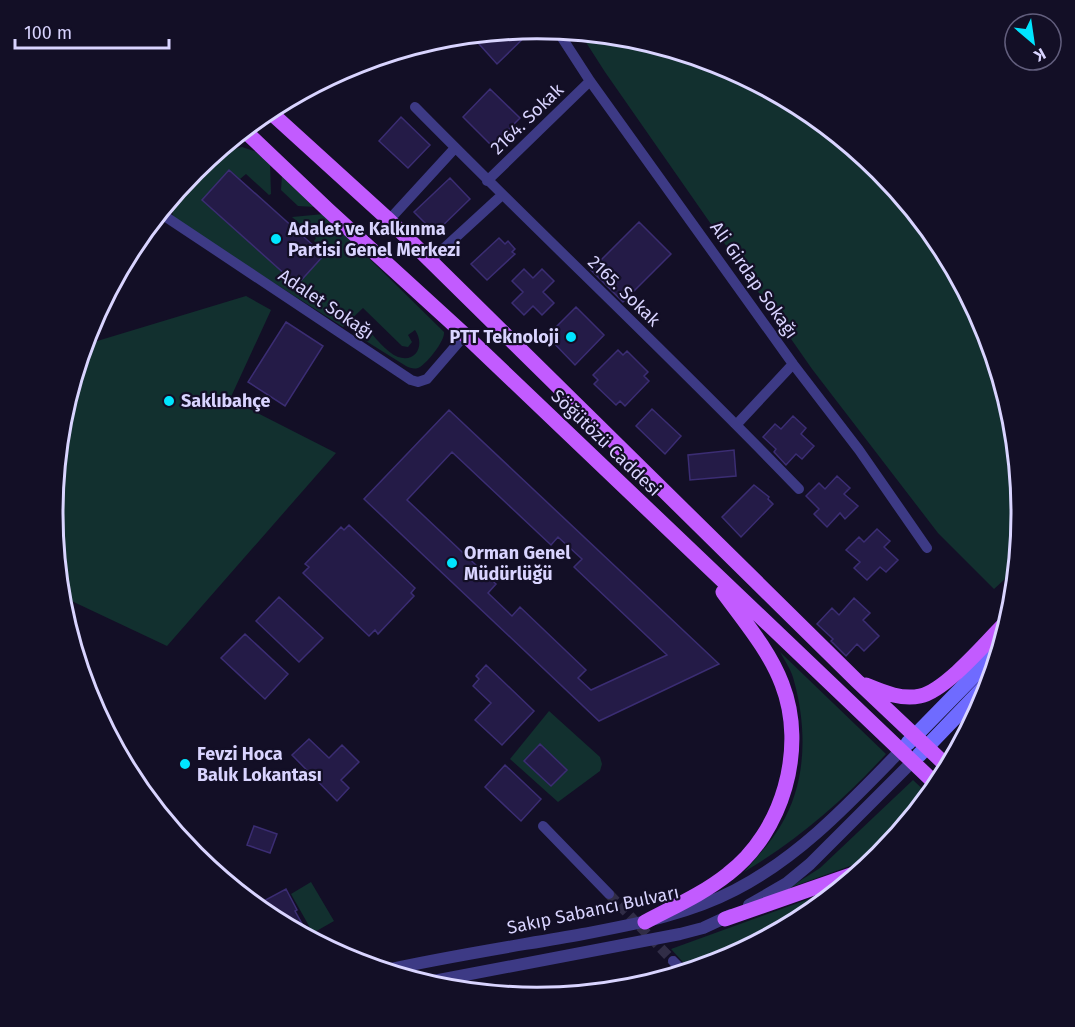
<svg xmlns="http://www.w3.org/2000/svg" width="1075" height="1027" font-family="'Fira Sans',sans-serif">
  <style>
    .green { fill: #12302f }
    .building { fill: #241b47; stroke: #3b2d73; stroke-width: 1.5; fill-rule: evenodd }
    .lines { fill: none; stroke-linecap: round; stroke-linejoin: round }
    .minor-tunnel { stroke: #312d47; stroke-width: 10; stroke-dasharray: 10 5; stroke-linecap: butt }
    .minor { stroke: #3d3a85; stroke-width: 10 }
    .tertiary { stroke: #3d3a85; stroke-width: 12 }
    .secondary { stroke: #6f6bff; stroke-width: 15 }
    .primary { stroke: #c25bff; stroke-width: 15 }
    .poi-dot { fill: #00e5ff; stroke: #130f26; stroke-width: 2 }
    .labels { text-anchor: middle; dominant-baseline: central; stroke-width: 4.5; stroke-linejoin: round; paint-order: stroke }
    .street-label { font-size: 18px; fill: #d9d4ff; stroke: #130f26 }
    .poi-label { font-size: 18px; font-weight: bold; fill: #d9d4ff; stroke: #130f26; text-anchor: start }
    .rim { fill: none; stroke: #d9d4ff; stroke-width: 3 }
  </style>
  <rect width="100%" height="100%" fill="#130f26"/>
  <path class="green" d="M580,33l52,5 91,28 84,44 74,61 60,73 45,84 27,91 9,95 -5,54 -23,21 -56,-56 -126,-164 -207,-297z
    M242,147l12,4 16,12 1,31 -2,1 -23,-21 -6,5 -11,-9 -27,30 95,85 29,-32 -12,-12 2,-3 -24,-21 32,-3 120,118c1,9 -16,30 -24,35 -5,3 -10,1 -14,-1l-53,-33 7,-7h5c9,10 21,26 33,31 19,6 27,-13 17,-27l-7,5 4,7 -4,5 -6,-1 -39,-38 -20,19 -171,-109 2,-16 41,-44 11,-7z
    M282,175l34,32 -18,-1 -17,-16z
    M246,296l25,14 -41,89 106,54 -169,193 -106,-50 -8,-83 9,-94 22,-74z
    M780,652l106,102c-43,47 -87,85 -142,118 13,-15 27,-30 37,-47 26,-43 26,-97 13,-144 -2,-10 -9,-20 -14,-29z
    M549,711l51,46 2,7 -2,7 -42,31 -48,-43z
    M913,780l17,16 -47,58 -94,34 31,-20z
    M311,882l23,39 -21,12 -22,-39z
    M845,886l-38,31 -84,45 -32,9 -20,-22z"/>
  <path class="building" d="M533,29l-36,35 -26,-29 27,-3z
    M343,70l-8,13 -20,10 -3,-6z
    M490,89l30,29 -28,28 -29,-29z
    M401,117l29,28 -22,23 -29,-27z
    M229,170l95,85 -27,30 -95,-85z
    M450,178l20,21 -35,34 -21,-21z
    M639,222l32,32 -48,48 -32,-32z
    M499,238l6,6 3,-3 7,8 -3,3 3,2 -28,26 -16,-16z
    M524,269l9,9 9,-9 12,12 -11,11 11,11 -12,12 -9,-9 -9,9 -12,-12 11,-11 -11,-11z
    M576,307l28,28 -29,30 -28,-29z
    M286,322l37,24 -38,60 -37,-24z
    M618,350l5,5 4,-4 21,21 -4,4 5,5 -24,25 -5,-5 -4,4 -22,-21 4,-4 -5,-5z
    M652,409l29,27 -16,18 -29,-28z
    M449,410l270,254 -120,57 -235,-222zM452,452l99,93 7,-8 24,22 -8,8 93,88 -76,35 -13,-12 8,-8 -66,-63 -8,9 -24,-23 8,-9 -89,-84z
    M793,416l13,12 -5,6 13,12 -12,13 -6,-5 -10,11 -12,-13 2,-3 -13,-12 12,-13 6,5z
    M734,450l2,26 -46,4 -2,-25z
    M837,476l13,12 -6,6 14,12 -13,13 -5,-6 -13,14 -13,-13 5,-5 -13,-13 13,-13 6,6z
    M754,485l15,12 -1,2 5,5 -32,33 -19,-20z
    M349,525l66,63 -4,5 3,3 -36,38 -3,-4 -6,6 -66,-63 6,-6 -4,-3 36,-37 3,3z
    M877,529l13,12 -6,6 14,13 -12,12 -6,-5 -13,13 -13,-12 6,-6 -14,-12 13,-13 5,5z
    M279,597l44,41 -24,24 -43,-41z
    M854,598l16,15 -7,7 16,16 -15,15 -7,-7 -11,12 -15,-15 2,-2 -16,-15 15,-16 7,7z
    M245,634l43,40 -23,25 -44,-41z
    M486,665l48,46 -32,34 -27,-25 16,-17 -18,-17 6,-7 -3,-3z
    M309,739l20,19 13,-13 17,17 -18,18 8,8 -12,13 -45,-46z
    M540,744l27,26 -16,16 -27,-25z
    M505,765l36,34 -20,22 -36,-34z
    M254,826l23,8 -7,19 -23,-8z
    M286,889l11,21 -2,1 16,29 -43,-23 -6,-5 -4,-8z"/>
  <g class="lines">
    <path class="minor-tunnel" d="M609,894l64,67"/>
    <path class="minor" d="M557,30l33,51 203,283 66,86 68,98
      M415,107c127,129 259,252 384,382
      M487,181l103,-100
      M160,213l251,167 7,2 9,-3 38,-44
      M389,220l66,-72
      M430,261l72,-66
      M737,424l56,-60
      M543,826l66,68
      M673,961l12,12"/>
    <path class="tertiary" d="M749,905l38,-22 23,-19 107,-107
      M382,971c67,-15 134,-25 201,-37 52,-10 104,-19 152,-44 68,-35 119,-92 172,-146
      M423,983l257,-49 23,-6 28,-13"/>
    <path class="secondary" d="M908,743l94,-96
      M919,755l73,-76"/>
    <path class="primary" d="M268,110l121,110 468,461 92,87
      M244,130l84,80 137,125 473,451
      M866,685c17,7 35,15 54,11 26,-5 70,-58 90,-78
      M725,919l140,-49
      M645,922c28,-15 58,-28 83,-48 55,-42 79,-126 54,-190 -13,-34 -38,-63 -59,-92"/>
  </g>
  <g class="poi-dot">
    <circle cx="276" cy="239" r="6"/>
    <circle cx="571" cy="337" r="6"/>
    <circle cx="169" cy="401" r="6"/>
    <circle cx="452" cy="563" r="6"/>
    <circle cx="185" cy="764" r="6"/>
  </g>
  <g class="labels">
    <g class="street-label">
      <text transform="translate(527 119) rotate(-44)">2164. Sokak</text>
      <text transform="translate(754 280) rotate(55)">Ali Girdap Sokağı</text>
      <text transform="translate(624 291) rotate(44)">2165. Sokak</text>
      <text transform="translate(326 304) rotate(34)">Adalet Sokağı</text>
      <text transform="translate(606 443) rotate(44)">Söğütözü Caddesi</text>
      <text transform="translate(593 910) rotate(-12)">Sakıp Sabancı Bulvarı</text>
    </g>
    <g class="poi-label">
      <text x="288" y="229">Adalet ve Kalkınma<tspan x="288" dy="21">Partisi Genel Merkezi</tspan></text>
      <text x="559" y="337" text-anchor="end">PTT Teknoloji</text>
      <text x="181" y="401">Saklıbahçe</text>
      <text x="464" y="553">Orman Genel<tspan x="464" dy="21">Müdürlüğü</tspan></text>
      <text x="197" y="754">Fevzi Hoca<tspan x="197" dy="21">Balık Lokantası</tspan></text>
    </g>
  </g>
  <path d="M0 0H1075V1027H0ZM63 513a474 474 0 1 1 948 0a474 474 0 1 1-948 0Z" fill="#130f26" fill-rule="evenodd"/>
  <path class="rim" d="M63 513a474 474 0 1 1 948 0a474 474 0 1 1-948 0Z"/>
  <g transform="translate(1033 42) rotate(151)"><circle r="28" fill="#130f26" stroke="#625e7d" stroke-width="1.5"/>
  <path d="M0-4.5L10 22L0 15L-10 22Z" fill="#00e5ff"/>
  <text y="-9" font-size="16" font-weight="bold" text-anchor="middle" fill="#d9d4ff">K</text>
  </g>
  <path d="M15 39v9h154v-9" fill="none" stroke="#d9d4ff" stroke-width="3"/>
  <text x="24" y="39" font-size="18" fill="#d9d4ff" stroke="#130f26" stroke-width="4.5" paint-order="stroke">100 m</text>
</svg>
